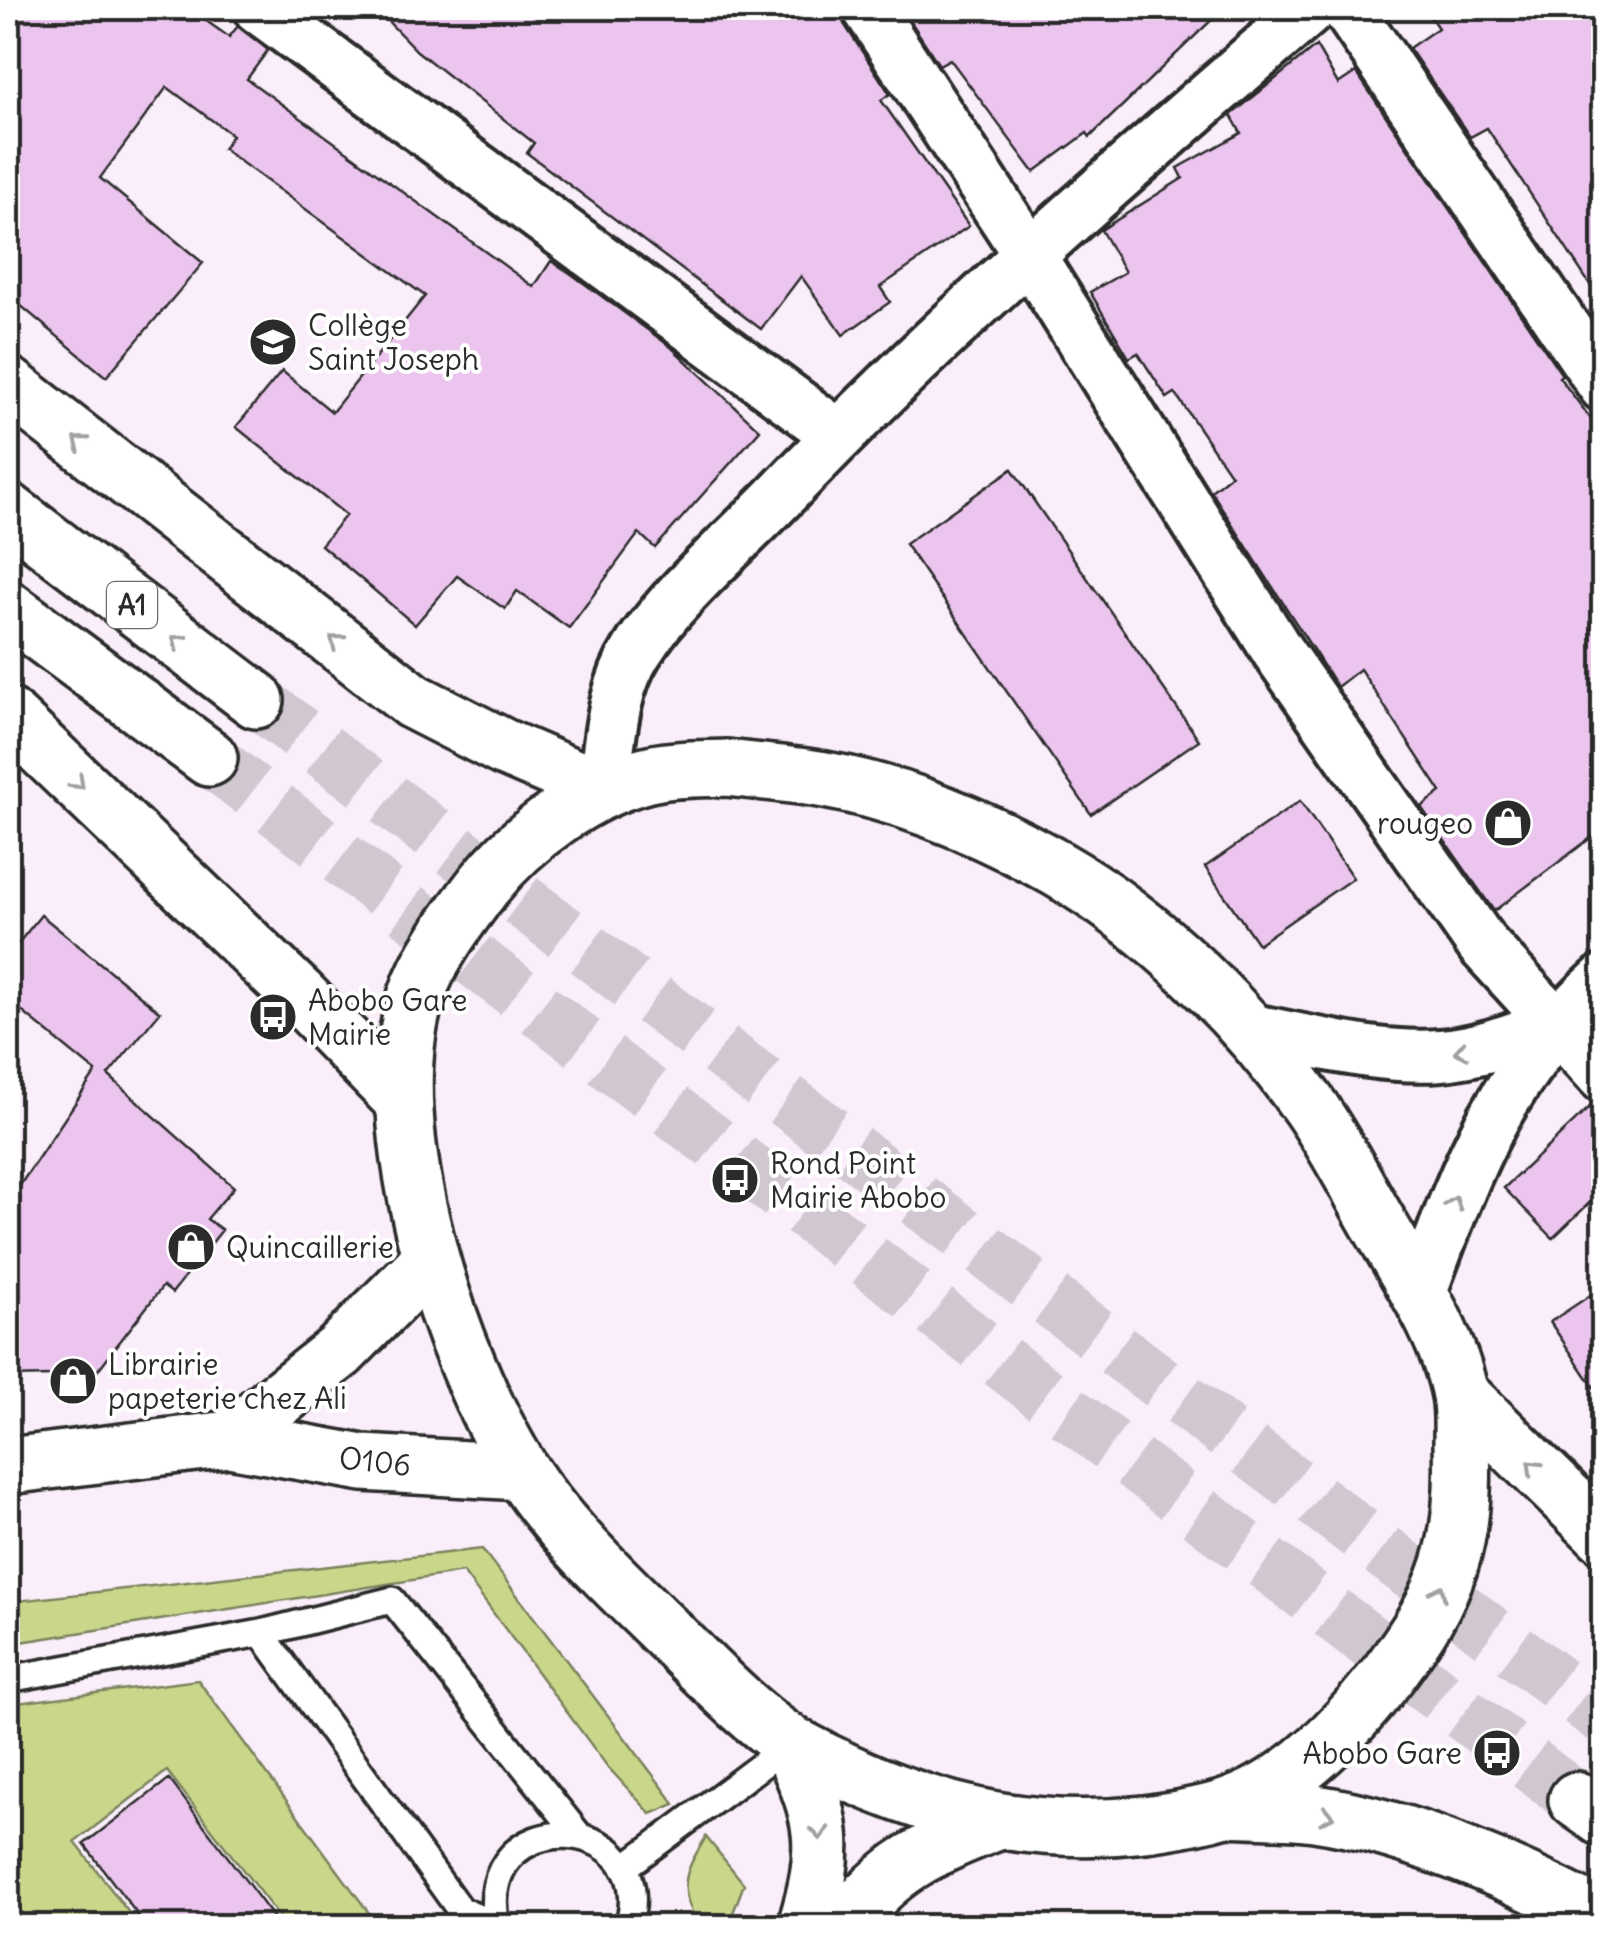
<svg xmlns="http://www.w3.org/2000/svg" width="1611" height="1934" font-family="Delius,sans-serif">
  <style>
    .green { fill: #c9d78b; stroke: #7a815b; stroke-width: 2.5 }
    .building { fill: #ecc5ef; stroke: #2b2b2b; stroke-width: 2.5 }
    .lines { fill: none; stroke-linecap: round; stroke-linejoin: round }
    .primary-tunnel { stroke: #d0c7d1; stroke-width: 55; stroke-dasharray: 55 28; stroke-linecap: butt }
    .service-casing { stroke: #2b2b2b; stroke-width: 32 }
    .minor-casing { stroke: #2b2b2b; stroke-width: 58 }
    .tertiary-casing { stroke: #2b2b2b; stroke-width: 62 }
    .secondary-casing { stroke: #2b2b2b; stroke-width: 62 }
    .primary-casing { stroke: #2b2b2b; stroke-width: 62 }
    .service { stroke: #fff; stroke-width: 25 }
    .minor { stroke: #fff; stroke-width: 50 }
    .tertiary { stroke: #fff; stroke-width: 55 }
    .secondary { stroke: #fff; stroke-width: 55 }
    .primary { stroke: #fff; stroke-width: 55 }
    .oneway { stroke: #a0a0a0 }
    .labels { text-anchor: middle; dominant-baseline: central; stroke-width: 8; stroke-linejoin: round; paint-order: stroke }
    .shield { fill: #fff; stroke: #6b6b6b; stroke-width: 2.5 }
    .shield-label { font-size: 28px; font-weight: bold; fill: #2b2b2b }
    .poi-label { font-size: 30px; fill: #2b2b2b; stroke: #fff; text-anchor: start }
    .street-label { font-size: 30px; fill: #2b2b2b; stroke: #fff }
  </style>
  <rect width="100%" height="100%" fill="#f9eefa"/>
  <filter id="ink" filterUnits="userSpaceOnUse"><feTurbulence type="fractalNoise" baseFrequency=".01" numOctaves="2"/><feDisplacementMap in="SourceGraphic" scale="20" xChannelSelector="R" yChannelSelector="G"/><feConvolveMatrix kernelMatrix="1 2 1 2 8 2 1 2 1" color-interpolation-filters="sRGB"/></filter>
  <g filter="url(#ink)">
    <path class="green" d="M482,1549l193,255 -24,10 -44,-48 -144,-194 -455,72v-42z
      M198,1680l174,237 -12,9h-74l-119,-155 -92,71 64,84h-131v-222z
      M706,1837l38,47 -16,42h-40l6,-10c-17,-33 -6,-49 12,-79z"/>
    <path class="building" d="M19,8h169l41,29 9,-11 30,24 -21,29 287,208 17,-26 19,12 101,74 89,83 -105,118 -16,-15 -70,95 -52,-37 -12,18 -48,-33 -42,49 -94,-80 25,-30 -110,-88 46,-56 50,41 93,-116 -202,-147 9,-14 -65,-48 -67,91 103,85 -97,114 -98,-82v-273z
      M375,8h465l4,16 46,70 -9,6 88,126 -89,61 10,15 -47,33 -42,-59 -40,53 -234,-176 7,-10 -117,-92z
      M902,8h322l-134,129 -3,-4 -53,39 -84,-113 -11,6z
      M1424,8h180v298l-117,-178 -17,9 -61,-89 29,-20z
      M1316,46l22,38 18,-12 206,303 -3,2 45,59v392l-110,83 -73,-104 20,-15 -81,-123 -23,18 -126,-196 20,-16 -56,-82 -8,5 -29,-45 -9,5 -39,-66 35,-20 -24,-42 82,-52 -5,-10 63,-35 -10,-18z
      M1012,469l187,271 -108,74 -186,-270z
      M1300,801l53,77 -95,66 -53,-77z
      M41,915l119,97 -52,63 126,112 -27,32 15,11 -50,63 -9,-7 -69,89 -86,2v-174l88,-131 -88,-72v-44z
      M1594,1103l10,2v84l-51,49 -49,-50z
      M1604,1286v116l-54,-80z
      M169,1779l111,147h-134l-62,-82z"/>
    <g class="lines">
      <path class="primary-tunnel" d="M256,700l1348,1018
        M209,758l1368,1042"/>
      <g class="service-casing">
        <path id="service" d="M261,1633l199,277 36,15
          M8,1679l253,-46 131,-33 186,234
          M624,1868l166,-124
          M497,1926c-27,-127 167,-115 131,0"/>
      </g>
      <g class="minor-casing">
        <path id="minor" d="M259,8l579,427
          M868,8l160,245 250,399 204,292 122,133
          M1347,8l257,378
          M603,790c7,-46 8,-99 34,-139 35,-56 98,-108 144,-156 166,-174 349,-330 530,-487
          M1247,1029c62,11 131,31 194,26 39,-3 77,-18 114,-31
          M1420,1294c47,-127 79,-220 184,-314"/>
      </g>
      <g class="tertiary-casing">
        <path id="tertiary" d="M790,1744c35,75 40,102 16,182
          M844,1926c45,-60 84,-77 153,-104"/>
      </g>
      <g class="secondary-casing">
        <path id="secondary" d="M727,768c33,4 66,6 98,12 79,14 161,49 231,88 96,55 187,145 251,235 29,40 51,86 76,128 29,50 66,106 77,164 3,15 2,33 2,49 4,99 -13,149 -73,229 -43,57 -105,122 -178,139 -148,36 -279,8 -412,-64 -43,-23 -100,-84 -136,-119 -50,-49 -105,-100 -143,-160 -71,-114 -145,-340 -104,-472 13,-40 43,-79 68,-112 39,-49 101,-94 161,-110 26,-7 56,-6 82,-7z
          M229,1439l111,-88 89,-90
          M8,1466l221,-27 134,24 159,9"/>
      </g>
      <g class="primary-casing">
        <path id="primary" d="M8,385l405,316 90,46 100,43
          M8,511l248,189
          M8,609l201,149
          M8,716l291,279 105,107
          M1460,1394l144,141
          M1577,1800l27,19
          M1230,1808c28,2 57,1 85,5 94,14 205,62 289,107"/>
      </g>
      <use href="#service" class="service"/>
      <use href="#minor" class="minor"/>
      <use href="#tertiary" class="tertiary"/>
      <use href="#secondary" class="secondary"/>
      <use href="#primary" class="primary"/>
    </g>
    <defs><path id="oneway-chevron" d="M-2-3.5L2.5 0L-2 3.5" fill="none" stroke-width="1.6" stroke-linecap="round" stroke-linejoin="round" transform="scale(2.5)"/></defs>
    <g class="oneway">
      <use href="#oneway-chevron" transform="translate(80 442) rotate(-142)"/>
      <use href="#oneway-chevron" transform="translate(178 641) rotate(-143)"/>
      <use href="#oneway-chevron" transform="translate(336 641) rotate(-142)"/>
      <use href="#oneway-chevron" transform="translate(78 783) rotate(44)"/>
      <use href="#oneway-chevron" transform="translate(1461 1051) rotate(169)"/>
      <use href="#oneway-chevron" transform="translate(1454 1203) rotate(-70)"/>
      <use href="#oneway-chevron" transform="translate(1533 1467) rotate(-135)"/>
      <use href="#oneway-chevron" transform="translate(1439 1592) rotate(-64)"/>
      <use href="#oneway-chevron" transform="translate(1327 1816) rotate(12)"/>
      <use href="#oneway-chevron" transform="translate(820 1833) rotate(85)"/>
    </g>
  </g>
  <defs>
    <g id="school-disc" transform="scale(2.5)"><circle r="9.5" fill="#2b2b2b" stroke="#fff"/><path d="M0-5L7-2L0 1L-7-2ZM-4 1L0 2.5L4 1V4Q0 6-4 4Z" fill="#fff"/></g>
    <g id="shop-disc" transform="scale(2.5)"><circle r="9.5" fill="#2b2b2b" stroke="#fff"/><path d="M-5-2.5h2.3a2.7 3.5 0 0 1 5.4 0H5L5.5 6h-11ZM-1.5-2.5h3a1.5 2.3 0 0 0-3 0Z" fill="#fff"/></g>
    <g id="bus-disc" transform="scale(2.5)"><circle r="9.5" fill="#2b2b2b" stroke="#fff"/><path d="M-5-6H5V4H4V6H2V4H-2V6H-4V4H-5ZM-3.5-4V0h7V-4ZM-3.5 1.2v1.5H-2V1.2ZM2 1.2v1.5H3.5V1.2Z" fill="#fff"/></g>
  </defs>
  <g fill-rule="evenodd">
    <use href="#school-disc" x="273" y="342"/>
    <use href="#shop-disc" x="1508" y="823"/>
    <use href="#bus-disc" x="273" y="1017"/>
    <use href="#bus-disc" x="735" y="1180"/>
    <use href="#shop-disc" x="191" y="1247"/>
    <use href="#shop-disc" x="73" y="1381"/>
    <use href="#bus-disc" x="1497" y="1753"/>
  </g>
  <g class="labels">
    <rect class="shield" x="107" y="582" width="50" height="46" rx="8"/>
    <g class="shield-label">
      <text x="132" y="605">A1</text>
    </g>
    <g class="poi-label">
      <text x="308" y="325">Collège<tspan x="308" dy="34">Saint Joseph</tspan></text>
      <text x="1473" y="823" text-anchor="end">rougeo</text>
      <text x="308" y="1000">Abobo Gare<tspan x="308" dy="34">Mairie</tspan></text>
      <text x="770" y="1163">Rond Point<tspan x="770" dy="34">Mairie Abobo</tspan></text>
      <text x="226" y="1247">Quincaillerie</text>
      <text x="108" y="1364">Librairie<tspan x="108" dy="34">papeterie chez Ali</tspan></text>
      <text x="1462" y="1753" text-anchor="end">Abobo Gare</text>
    </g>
    <g class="street-label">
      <text transform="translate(375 1461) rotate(6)">O106</text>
    </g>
  </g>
  <rect width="1611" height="1934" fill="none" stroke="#fff" stroke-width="40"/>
  <rect x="20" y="20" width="1571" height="1894" fill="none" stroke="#2b2b2b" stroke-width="4" filter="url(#ink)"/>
</svg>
